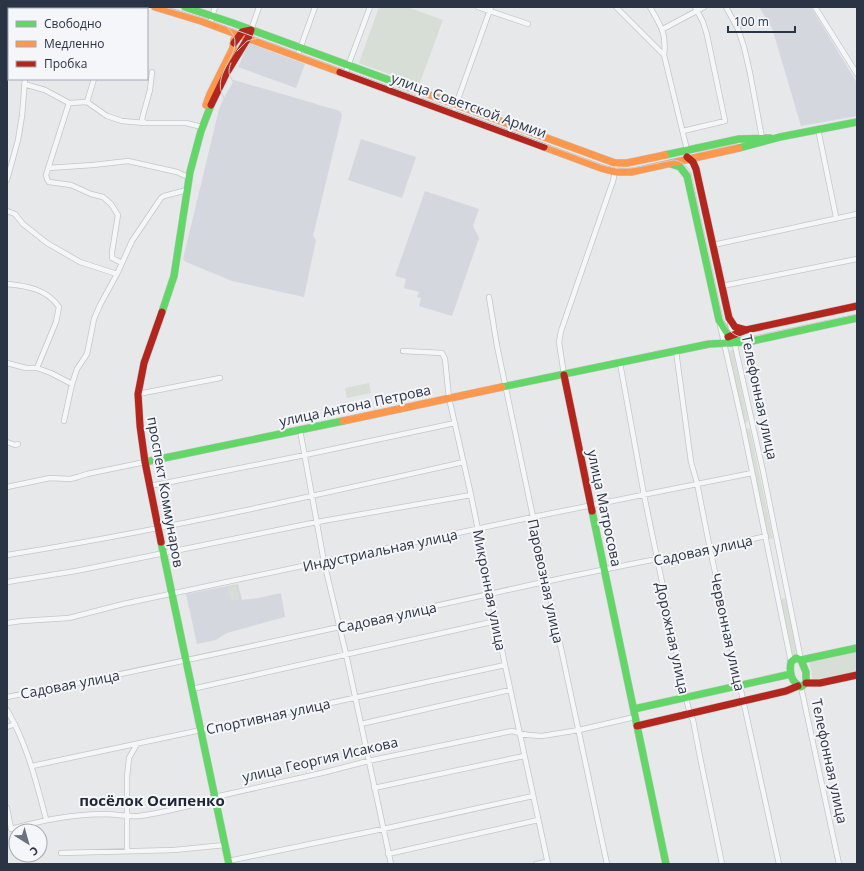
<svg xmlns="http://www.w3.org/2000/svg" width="864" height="871" font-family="'Open Sans',sans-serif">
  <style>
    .built { fill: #d4d7dd }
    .green { fill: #d6ded6 }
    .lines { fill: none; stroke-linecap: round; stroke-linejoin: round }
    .street-casing { stroke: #c4c6c8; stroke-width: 6 }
    .fast-casing { stroke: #c4c6c8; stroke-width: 8 }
    .slow-casing { stroke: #c4c6c8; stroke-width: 8 }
    .jam-casing { stroke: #c4c6c8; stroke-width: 8 }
    .street { stroke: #f5f6f7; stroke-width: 4.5 }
    .fast { stroke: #63d668; stroke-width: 7 }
    .slow { stroke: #ff974d; stroke-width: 7 }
    .jam { stroke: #b3261e; stroke-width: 7 }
    .tram { stroke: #cecfd2; stroke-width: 1 }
    .labels { text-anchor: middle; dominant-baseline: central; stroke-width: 4; stroke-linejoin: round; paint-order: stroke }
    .street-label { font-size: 14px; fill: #2b3445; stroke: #f4f6f9 }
    .neighbourhood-label { font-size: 15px; font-weight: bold; fill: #1d2536; stroke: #f4f6f9 }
  </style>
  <rect width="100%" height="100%" fill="#e6e8ea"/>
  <path class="built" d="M759,7h52l46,76v33l-56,10 -29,-98z
    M249,43l56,21 -9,24 -58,-21z
    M234,80l106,31 2,4 -29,121 3,4 -12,57 -72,-16 -46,-19 -3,-3 36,-150 5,-11z
    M361,139l55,18 -14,41 -54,-18z
    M425,191l54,18 -6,17 6,12 -27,78 -33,-10 2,-8 -4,-1 2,-5 -15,-4 2,-9 -11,-3z
    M238,584l4,16 16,-2 23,-5 4,24 -58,16 -11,7 -19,4 -11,-50z"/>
  <path class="green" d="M379,7h28l36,13 -24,65 -60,-22z
    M737,143l1,3 -42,9v-3z
    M731,350l2,1 15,70 -2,2 -2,-1 -15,-70z
    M369,383l2,10 -24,5 -2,-10z
    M748,428l2,2 23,108 -2,1h-3l-23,-109z
    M236,586l3,13 -8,2 -3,-14z
    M783,598l3,1 12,56 -5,2 -12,-57z
    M857,650v21l-44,9 -4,-20z"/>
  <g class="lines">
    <g class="street-casing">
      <path id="street" d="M478,7l50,17
        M616,7l48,48
        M650,7c10,18 17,26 14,48l23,95
        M726,7l12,22 6,18 6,26 12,65
        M815,7l42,67
        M51,9l1,-2
        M111,9v-2
        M7,18l2,1
        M210,24l5,-17
        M663,29l41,-22
        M251,30l8,-23
        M297,57l18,-50
        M152,72l-2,18 -7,25 -1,5 3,3h41l16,4
        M345,74l25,-67
        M24,84l21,6 24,13 18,-1 20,14 15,5 23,2
        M87,102l7,-23
        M69,103l-23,72 1,4 2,3 22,3 20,9 12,3 8,7 7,11 -6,37v6l10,5
        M453,113l38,-106
        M818,129l18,88
        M683,131l42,-10 -18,-86 -4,-13 -8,-15
        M48,168l45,-3 35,-4 49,11 13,6
        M7,180l11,-40 4,-24 3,-37
        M7,211l8,3 8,10 24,19 33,19 37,12
        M713,245l144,-31
        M7,284c20,2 40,5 52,23l-3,15 -19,46 14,5 21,11
        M722,286l135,-27
        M489,297l8,49 36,171 74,347
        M730,323l33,148 37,184 -1,3
        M720,325l23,102 48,235
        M403,351l39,2 3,6 4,39 22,97 34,170 43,199
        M676,351l15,111 6,21 13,66 69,315
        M7,363l19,5h11
        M620,363l24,132 42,203 4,16 3,6 7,37 22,107
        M564,375l-5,-33 2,-11 52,-150 4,-18
        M138,394l82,-16
        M64,421l8,-37 5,-15 10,-15 7,-35 6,-14 17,-31 15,-33 29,-43 3,-2 23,-6
        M300,430l24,132 22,92 45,210
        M7,442l8,3 3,-1
        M150,486l155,-31 150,-32
        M7,487l43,-9 20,1 8,-2 9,-3 58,-12
        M7,555c153,-24 305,-59 457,-93
        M7,582l69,-11 241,-49 154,-27
        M7,623l14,-2 48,-3 54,-14 410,-87 219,-44
        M801,687l38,177
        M192,689l304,-68
        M7,697c180,-35 358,-76 537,-115 74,-16 148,-29 222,-46
        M7,710c20,34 29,71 39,109
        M361,724l149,-34
        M7,727l8,-3
        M32,766l169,-36 24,-4 280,-61
        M374,788l150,-32
        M7,808l4,21c33,-9 57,-14 91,-15 12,0 25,3 37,2 23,-3 46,-9 69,-15l7,-4 107,-24 46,-12 144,-30 16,4 14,1 37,-6 56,-13
        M127,851v-74l2,-19 8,-14
        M61,853l113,-3 51,-5
        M388,854l150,-34
        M228,861l155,-32 150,-33
        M536,864l11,-2"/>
    </g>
    <g class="fast-casing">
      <path id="fast" d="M185,7l48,16 178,65
        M739,148l41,-11 77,-15
        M665,155l74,-16 31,-1
        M671,164l9,3 7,9 32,144 9,14 12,7
        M162,312l12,-36 16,-104 11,-41 10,-26
        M502,387l207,-43 39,-2 109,-24
        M145,462l198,-41
        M592,511l74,353
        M161,542l68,322
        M796,658l5,2 5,12v11l-5,4c-10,-5 -12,-15 -10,-25z
        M801,660l56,-12
        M634,709l157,-35"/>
    </g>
    <g class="slow-casing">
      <path id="slow" d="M155,7l46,14 139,51
        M411,88l204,75h12l38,-8
        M206,105l4,-11 23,-46 1,-8
        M544,147l57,21 15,4h15l108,-24
        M343,421l159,-34"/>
    </g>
    <g class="jam-casing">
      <path id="jam" d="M340,72l204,75
        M211,105l15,-31 22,-36 3,-8 -9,2 -8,11
        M687,157l6,5 3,7 33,149 6,9 11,3
        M728,337l18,-7 111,-24
        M564,375l28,136
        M161,542l-16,-80 -5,-36 -2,-32 6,-31 18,-51
        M806,683h14l37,-8
        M637,726l149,-35 12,-5"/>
    </g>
    <use href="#street" class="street"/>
    <use href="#fast" class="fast"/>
    <use href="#slow" class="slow"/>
    <use href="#jam" class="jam"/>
    <path class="tram" d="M164,7l39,11 399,147c26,8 46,-1 72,-5 8,1 13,6 17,13l32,146c4,12 13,20 26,18l108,-23
      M237,51l10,-10 11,-3
      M231,63c-3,7 -3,12 2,18
      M224,98c-17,-27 29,-48 3,-71"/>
  </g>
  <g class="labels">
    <g class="street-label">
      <text transform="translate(469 105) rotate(20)">улица Советской Армии</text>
      <text transform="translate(760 397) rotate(78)">Телефонная улица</text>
      <text transform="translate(355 405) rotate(-12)">улица Антона Петрова</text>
      <text transform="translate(166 492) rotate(80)">проспект Коммунаров</text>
      <text transform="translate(605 508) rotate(78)">улица Матросова</text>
      <text transform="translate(380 550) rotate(-12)">Индустриальная улица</text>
      <text transform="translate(703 550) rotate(-12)">Садовая улица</text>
      <text transform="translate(546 581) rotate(78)">Паровозная улица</text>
      <text transform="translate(490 590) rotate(79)">Микронная улица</text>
      <text transform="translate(387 617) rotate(-12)">Садовая улица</text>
      <text transform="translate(728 632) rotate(78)">Червонная улица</text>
      <text transform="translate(673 638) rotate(78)">Дорожная улица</text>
      <text transform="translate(70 684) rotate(-11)">Садовая улица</text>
      <text transform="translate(268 716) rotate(-12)">Спортивная улица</text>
      <text transform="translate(320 759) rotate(-13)">улица Георгия Исакова</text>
      <text transform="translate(830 761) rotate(78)">Телефонная улица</text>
    </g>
    <g class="neighbourhood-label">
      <text x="152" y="800">посёлок Осипенко</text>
    </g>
  </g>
  <rect width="864" height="871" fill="none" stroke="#2b3445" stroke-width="16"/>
  <rect x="8" y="8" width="140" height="72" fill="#f4f6f9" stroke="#a4a8b1"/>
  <rect x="16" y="21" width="20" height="6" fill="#63d668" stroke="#a4a8b1"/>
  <text x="44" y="28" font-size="12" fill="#2b3445">Свободно</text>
  <rect x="16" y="41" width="20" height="6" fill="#ff974d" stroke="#a4a8b1"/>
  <text x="44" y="48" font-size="12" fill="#2b3445">Медленно</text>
  <rect x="16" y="61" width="20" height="6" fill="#b3261e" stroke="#a4a8b1"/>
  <text x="44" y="68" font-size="12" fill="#2b3445">Пробка</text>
  <g transform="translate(28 843) rotate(143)"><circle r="19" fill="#f4f6f9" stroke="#a4a8b1"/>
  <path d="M0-3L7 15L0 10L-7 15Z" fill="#6c737f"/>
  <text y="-6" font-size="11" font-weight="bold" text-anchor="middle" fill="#2b3445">С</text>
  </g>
  <path d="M728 26v6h67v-6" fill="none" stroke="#2b3445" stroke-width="2"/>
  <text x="734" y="26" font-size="12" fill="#2b3445" stroke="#f4f6f9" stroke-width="3" paint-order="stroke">100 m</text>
</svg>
